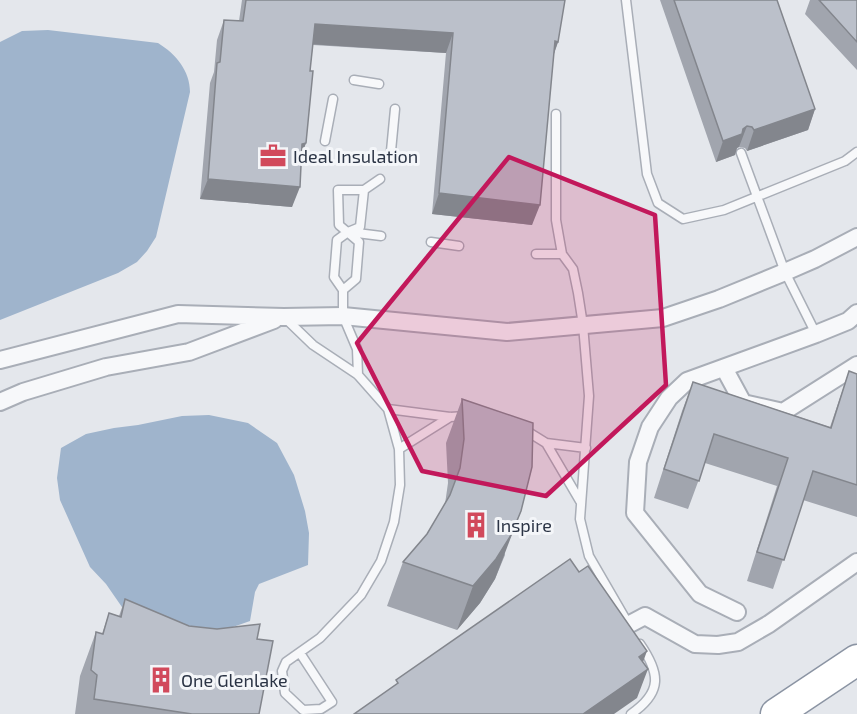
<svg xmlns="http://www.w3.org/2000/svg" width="857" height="714" font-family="'Exo 2',sans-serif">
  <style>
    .water { fill: #9fb4cc }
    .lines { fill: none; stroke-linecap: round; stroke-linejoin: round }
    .service-casing { stroke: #a9aeb7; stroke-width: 11 }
    .minor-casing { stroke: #a9aeb7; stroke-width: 20 }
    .motorway-casing { stroke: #8b94a3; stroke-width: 33 }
    .service { stroke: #f7f8fa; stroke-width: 8 }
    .minor { stroke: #f7f8fa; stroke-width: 16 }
    .motorway { stroke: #fff; stroke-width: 30 }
    .wall { fill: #a1a5ae }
    .shaded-wall { fill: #83868d }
    .building { fill: #bbc0ca; stroke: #83868d; stroke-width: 1.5 }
    .marked { fill: #c2185b; fill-opacity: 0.2; stroke: #c2185b; stroke-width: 4.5; stroke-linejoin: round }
    .labels { text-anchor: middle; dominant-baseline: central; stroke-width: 6; stroke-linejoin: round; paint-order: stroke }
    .poi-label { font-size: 18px; fill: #2b3445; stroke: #f4f6f9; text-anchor: start }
  </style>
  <rect width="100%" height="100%" fill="#e4e7ec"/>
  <path class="water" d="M48,30l110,13c18,11 32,28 32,49l-34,145 -9,14 -10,11 -19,11 -118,47v-278l22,-11z
    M209,415l39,8 29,20 17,32 11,36 4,22 -1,32 -49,19 -4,8 -5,29 -37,13 -80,-11 -27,-39 -16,-17 -30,-67 -3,-22 4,-30 25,-14 28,-6 24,-3 44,-9z"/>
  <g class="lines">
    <g class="service-casing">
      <path id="service" d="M626,0l21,174 11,29 25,16 41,-9 121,-49 12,-9
        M354,80l25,4
        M556,114v106l6,34 11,15 5,24 5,32 6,71 -9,123 9,37 40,69
        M325,141l8,-42
        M391,151l4,-42
        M741,153l44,119 31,62
        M349,232l32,4
        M431,242l28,4
        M536,254h26
        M343,290l13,-11 3,-37 -20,-17 -1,-35h26l16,-11
        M284,317l29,28 45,30 30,34 11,40 1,36 -6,37 -13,39 -20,34 -41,43 -34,24 -4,9 3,22 18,17 18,-1 11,-7 -32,-49
        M358,375l-1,-26 -14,-33v-26l-9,-13 3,-37 11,-8 12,-5 4,-37
        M388,409l62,8 16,-1
        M525,430l21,13 40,5
        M546,443l34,58
        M399,449l51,-32
        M631,714c32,-22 29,-41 9,-70"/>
    </g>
    <g class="minor-casing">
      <path id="minor" d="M0,360l178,-46 106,3 59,-1 164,16 156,-14 56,-19 66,-27 30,-13 42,-22
        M724,368l19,35 40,9 74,-47
        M0,402l23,-10 83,-25 83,-15 85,-32
        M737,612l-37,-18 -65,-81 3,-51 12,-35 19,-29 18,-17 129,-47 32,-13 9,-8
        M628,625l17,-9 50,28 23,1 20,-3 31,-18 88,-62"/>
    </g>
    <g class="motorway-casing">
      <path id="motorway" d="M776,714l81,-54"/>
    </g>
    <use href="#service" class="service"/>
    <use href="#minor" class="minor"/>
    <use href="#motorway" class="motorway"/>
  </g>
  <path class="wall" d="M242,0h323l-7,42 -4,12 -22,171 -100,-11 14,-161 -133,-8 -3,26 -4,72 -5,13 -9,51 -92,-8 10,-116 4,-11 3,-32 7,-20 15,1z
    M660,0h117l38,109 -7,21 -61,21 -2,-3 -6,-1 -2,1 -2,7 -19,7z
    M810,0h47v70l-52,-56z
    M849,371l8,3v143l-54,-17 -30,89 -26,-8 30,-95 -72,-23 -17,46 -34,-11 28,-87 11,-29 137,45z
    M462,399l43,156 -10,24 -15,24 -23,27 -70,-24 16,-44 24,-28 18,-30 3,-21 -2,-40z
    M125,599l64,27 68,13 2,75h-184l5,-38 16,-44 6,2 7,-21 10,3z"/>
  <path class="shaded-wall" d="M315,24l138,9 -7,20 -138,-9z
    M555,41l3,1 -7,20z
    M815,109l-7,21 -61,21 7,-21z
    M747,126l-8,21 -2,1 -2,7 -19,7 7,-21z
    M306,143l-8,21 4,-20z
    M208,179l92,8 -8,20 -92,-8z
    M439,193l101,12 -8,20 -100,-11z
    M521,511l-26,68 -15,24 -23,27 16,-44z
    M647,651l-9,25 10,-7 -11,29 -23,16h-31l56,-57z"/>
  <path class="building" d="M246,0h319l-7,42 -3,-1 -15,164 -101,-12 14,-160 -138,-9 -5,47h3l-7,72 -4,1 -2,43 -92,-8 9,-116 3,-1 4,-42 19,1z
    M674,0h103l38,109 -61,21 -2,-3 -5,-1 -4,3 -1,5 -19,7z
    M819,0h38v42z
    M849,371l8,3v111l-44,-14 -29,89 -27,-8 31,-94 -74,-24 -15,47 -35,-12 29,-87 138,46z
    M462,399l71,24 -1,44 -11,44 -10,24 -15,24 -23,27 -70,-24 24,-28 23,-39 10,-27 4,-29z
    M570,559l9,13 9,-6 59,85 -8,6 9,12 -65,45h-229l44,-31 -2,-3z
    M125,599l64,27 28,3 43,-5 -3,15 16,2 -14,73h-67l-98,-15 3,-24 -6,-5 5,-38 7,2 6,-21 12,4z"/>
  <path class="marked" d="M509,157l146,58 11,170 -120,111 -124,-25 -65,-128z"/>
  <defs>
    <g id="office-bare" transform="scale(2.07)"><path d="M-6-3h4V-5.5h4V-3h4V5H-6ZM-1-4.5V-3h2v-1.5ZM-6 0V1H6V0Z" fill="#d1495b" stroke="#f4f6f9" stroke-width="2.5" paint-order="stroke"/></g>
    <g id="building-bare" transform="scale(2.07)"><path d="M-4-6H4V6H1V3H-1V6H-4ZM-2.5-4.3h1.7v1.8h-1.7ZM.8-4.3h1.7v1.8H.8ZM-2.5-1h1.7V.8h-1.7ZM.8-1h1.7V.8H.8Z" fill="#d1495b" stroke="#f4f6f9" stroke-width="2.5" paint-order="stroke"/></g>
  </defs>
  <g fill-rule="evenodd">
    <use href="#office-bare" x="273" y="156"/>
    <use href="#building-bare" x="476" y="525"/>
    <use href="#building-bare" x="161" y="680"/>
  </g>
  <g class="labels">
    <g class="poi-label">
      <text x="293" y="156">Ideal Insulation</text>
      <text x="496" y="525">Inspire</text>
      <text x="181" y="680">One Glenlake</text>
    </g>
  </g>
</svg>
